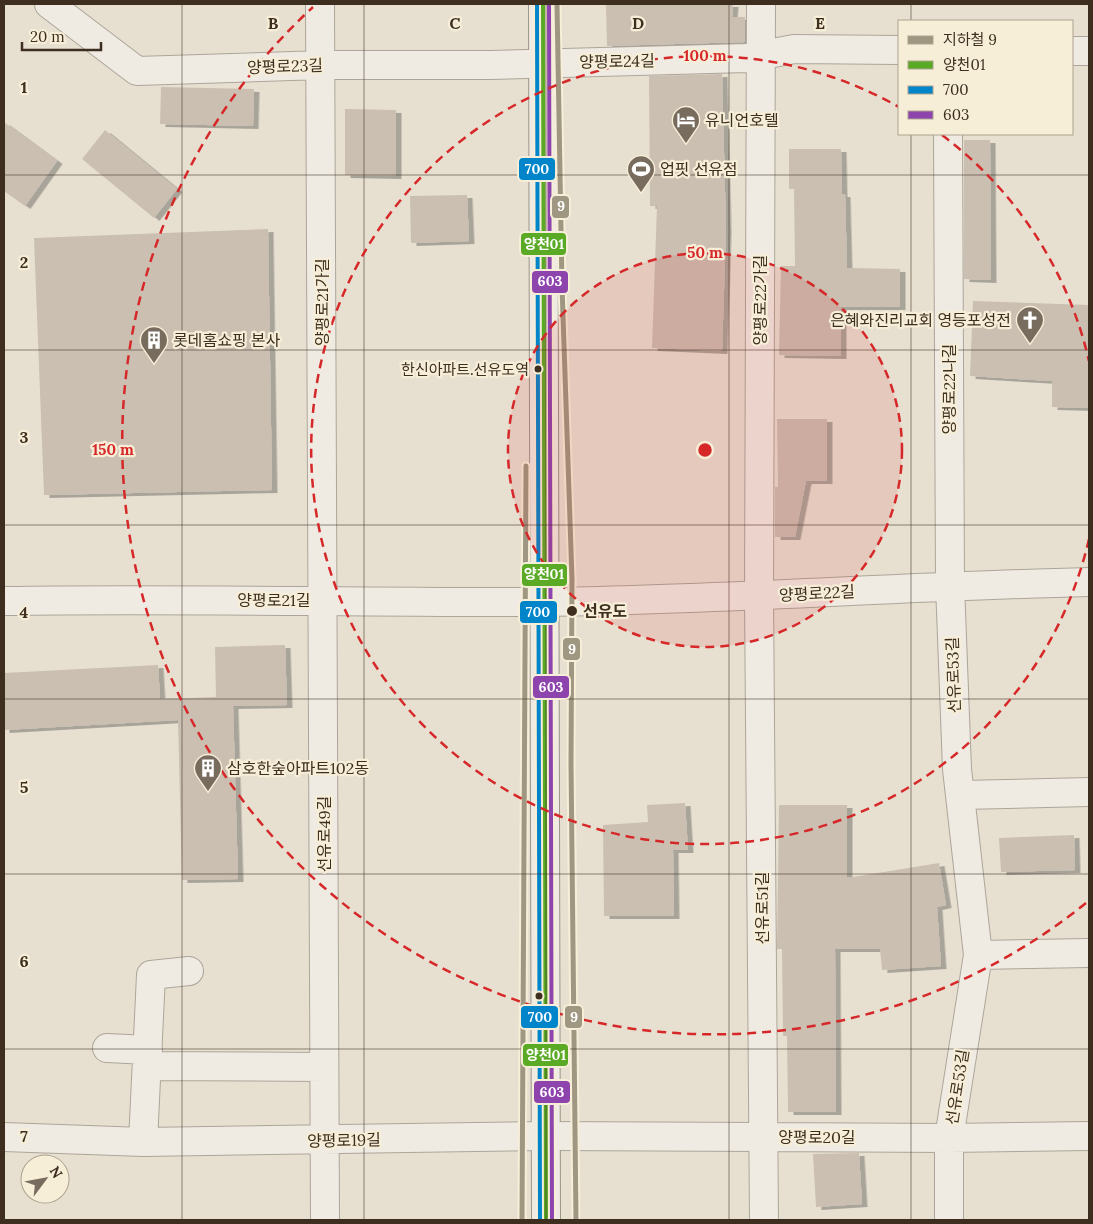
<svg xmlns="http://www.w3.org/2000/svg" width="1093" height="1224" font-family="Lora,'Noto Sans KR',serif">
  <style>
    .building { fill: #cbbfb2; filter: url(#shadow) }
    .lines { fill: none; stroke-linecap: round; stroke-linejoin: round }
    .minor-casing { stroke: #ada599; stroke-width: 30 }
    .tertiary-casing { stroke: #ada599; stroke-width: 30 }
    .secondary-casing { stroke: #9c958a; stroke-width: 30 }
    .minor { stroke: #efebe3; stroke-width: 28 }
    .tertiary { stroke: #efebe3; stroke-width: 28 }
    .secondary { stroke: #efebe3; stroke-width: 28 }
    .bus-1-casing { stroke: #f7eed8; stroke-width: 8 }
    .bus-2-casing { stroke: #f7eed8; stroke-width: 8 }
    .bus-3-casing { stroke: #f7eed8; stroke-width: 8 }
    .bus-1 { stroke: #5aaa25; stroke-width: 4 }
    .bus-2 { stroke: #0085ca; stroke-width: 4 }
    .bus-3 { stroke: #8e44ad; stroke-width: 4 }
    .metro-1-casing { stroke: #f7eed8; stroke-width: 9 }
    .metro-1 { stroke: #9f9782; stroke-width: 5 }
    .grid { fill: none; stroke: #3d2e20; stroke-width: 1; stroke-opacity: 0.55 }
    .ring { fill: none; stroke: #d62828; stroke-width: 2.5; stroke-dasharray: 9 6 }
    .bus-dot { fill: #3d2e20; stroke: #f7eed8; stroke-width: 2 }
    .labels { text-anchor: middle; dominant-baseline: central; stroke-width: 4.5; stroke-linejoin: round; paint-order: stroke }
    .bus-label { font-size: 15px; fill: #3d2e20; stroke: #f7eed8; text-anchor: end }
    .street-label { font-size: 16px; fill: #3d2e20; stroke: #f7eed8 }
    .poi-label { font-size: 16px; fill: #3d2e20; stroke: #f7eed8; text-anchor: start }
    .stop-label { font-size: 16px; font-weight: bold; fill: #3d2e20; stroke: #f7eed8; text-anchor: start }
    .grid-label { font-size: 16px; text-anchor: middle; font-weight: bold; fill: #3d2e20; stroke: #f7eed8; stroke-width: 4.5; stroke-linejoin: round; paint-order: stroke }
    .centre { fill: #d62828; stroke: #f7eed8; stroke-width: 2.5 }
    .ring-label { font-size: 15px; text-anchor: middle; font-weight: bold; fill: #d62828; stroke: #f7eed8; stroke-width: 4.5; stroke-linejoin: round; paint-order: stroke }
    .line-badge { stroke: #f7eed8; stroke-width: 2 }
    .badge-label { font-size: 14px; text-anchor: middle; font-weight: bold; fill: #fff }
  </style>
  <defs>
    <filter id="shadow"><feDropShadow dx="5.5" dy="3" stdDeviation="0" flood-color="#0004"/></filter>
  </defs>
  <rect width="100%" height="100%" fill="#e7e0d1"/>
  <path class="building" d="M606,4h127l-1,13h13v25l-138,4z
    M722,74l4,156 -4,121 -70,-3 5,-142h-7l-1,-130z
    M161,87l93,2 -1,37 -93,-2z
    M345,109l51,1v66l-51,-1z
    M4,122l53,39 -32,45 -21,-15z
    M105,130l72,59 -23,29 -72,-59z
    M964,140h26l1,140 -27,-1z
    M789,149h52l1,45h3l2,74 53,1v38h-59v49l-62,-1 2,-89h14l-1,-77h-5z
    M467,195l2,46 -58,2 -1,-47z
    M268,229l4,261 -228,5 -10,-257z
    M973,301l116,4v103l-37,-1v-26l-82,-5z
    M777,419h50v62h-21l-11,56h-20v-50h3z
    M285,645l2,60 -54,1 5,173 -56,1 -4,-160 -174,10v-57l154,-8 2,34 56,-2 -1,-50z
    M685,803l3,47h-15l1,66h-70l-1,-91 45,-3 -1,-17z
    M779,805h68v73l92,-15 7,42 -9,2 4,59 -59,4 -2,-21h-45l1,163h-48l-1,-76h-4l-1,-87h-5z
    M1074,835l1,35 -74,2 -2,-34z
    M859,1153l3,51 -46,3 -3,-53z"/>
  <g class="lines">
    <g class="minor-casing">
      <path id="minor" d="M49,4l88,67 185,-6h168l257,-7 47,-9 105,1
        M320,4l5,1216
        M761,4l-2,592 5,624
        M1072,51h17
        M948,134l2,451 7,184 21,186 -29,183v82
        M961,795l128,-3
        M978,955l111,-2
        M107,1048l41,2
        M147,1066l177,1
        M4,1137l139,5 403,-6 403,2 140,-2
        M143,1142l8,-167 38,-4"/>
    </g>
    <g class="tertiary-casing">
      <path id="tertiary" d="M4,601c180,-3 360,2 540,1 182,-2 363,-16 545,-20"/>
    </g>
    <g class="secondary-casing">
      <path id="secondary" d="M543,4l3,1216"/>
    </g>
    <use href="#minor" class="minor"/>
    <use href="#tertiary" class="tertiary"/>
    <use href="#secondary" class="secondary"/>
    <g class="bus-1-casing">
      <path id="bus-1" d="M543,4l3,1216"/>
    </g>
    <g class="bus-2-casing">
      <path id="bus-2" d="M537,4l3,1216"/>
    </g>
    <g class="bus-3-casing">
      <path id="bus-3" d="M549,4l3,1216"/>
    </g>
    <use href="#bus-1" class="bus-1"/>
    <use href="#bus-2" class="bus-2"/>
    <use href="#bus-3" class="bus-3"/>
    <g class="metro-1-casing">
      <path id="metro-1" d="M557,4l5,282 10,293 -1,184 5,457
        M522,1220l4,-754"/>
    </g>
    <use href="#metro-1" class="metro-1"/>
  </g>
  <path class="grid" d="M182,4v1216M364,4v1216M546,4v1216M729,4v1216M911,4v17M911,134v1086M4,175h1085M4,350h1085M4,525h1085M4,699h1085M4,874h1085M4,1049h1085"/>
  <circle cx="705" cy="450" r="197" fill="#d62828" fill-opacity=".12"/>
  <g class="ring">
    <circle cx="705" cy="450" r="197"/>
    <path d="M1089 539A394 394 0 1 1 899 107M942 135A394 394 0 0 1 1089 361"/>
    <path d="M1086 903A592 592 0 0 1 313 7"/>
  </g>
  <defs>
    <g id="hotel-pin" transform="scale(1.4375)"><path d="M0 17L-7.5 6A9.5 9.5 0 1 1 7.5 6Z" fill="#786c5e" stroke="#f7eed8"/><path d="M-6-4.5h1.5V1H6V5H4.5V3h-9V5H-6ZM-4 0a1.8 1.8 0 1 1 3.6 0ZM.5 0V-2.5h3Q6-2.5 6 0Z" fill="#fff"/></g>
    <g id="stadium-pin" transform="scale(1.4375)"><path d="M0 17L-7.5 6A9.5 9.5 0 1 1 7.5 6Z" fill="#786c5e" stroke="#f7eed8"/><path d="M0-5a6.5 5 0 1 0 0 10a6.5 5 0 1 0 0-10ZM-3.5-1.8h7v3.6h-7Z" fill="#fff"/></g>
    <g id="church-pin" transform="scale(1.4375)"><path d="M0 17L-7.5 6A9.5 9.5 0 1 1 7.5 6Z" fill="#786c5e" stroke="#f7eed8"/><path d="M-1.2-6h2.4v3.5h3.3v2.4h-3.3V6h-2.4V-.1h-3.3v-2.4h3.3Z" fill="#fff"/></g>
    <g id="building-pin" transform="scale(1.4375)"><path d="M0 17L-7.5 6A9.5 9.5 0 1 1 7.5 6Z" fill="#786c5e" stroke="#f7eed8"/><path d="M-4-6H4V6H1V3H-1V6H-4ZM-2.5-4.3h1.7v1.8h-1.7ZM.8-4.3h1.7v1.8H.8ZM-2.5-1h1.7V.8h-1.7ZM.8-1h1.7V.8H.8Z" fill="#fff"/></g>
  </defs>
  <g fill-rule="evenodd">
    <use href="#hotel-pin" x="686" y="120"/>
    <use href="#stadium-pin" x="641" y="169"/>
    <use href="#church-pin" x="1030" y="320"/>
    <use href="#building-pin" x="154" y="340"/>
    <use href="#building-pin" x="208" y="768"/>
  </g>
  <g class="bus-dot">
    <circle cx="538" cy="369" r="4.5"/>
    <circle cx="572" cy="611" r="6"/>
    <circle cx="539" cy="996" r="4.5"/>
  </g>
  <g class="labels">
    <g class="bus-label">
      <text x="529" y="369">한신아파트.선유도역</text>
    </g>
    <g class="street-label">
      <text transform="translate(617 61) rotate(-1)">양평로24길</text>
      <text transform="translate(285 66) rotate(-2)">양평로23길</text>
      <text transform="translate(760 300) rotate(-90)">양평로22가길</text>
      <text transform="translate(322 302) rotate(-90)">양평로21가길</text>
      <text transform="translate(949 389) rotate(-90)">양평로22나길</text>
      <text transform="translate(817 593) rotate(-3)">양평로22길</text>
      <text x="274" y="600">양평로21길</text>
      <text transform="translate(953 675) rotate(-92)">선유로53길</text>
      <text transform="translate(324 834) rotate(-90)">선유로49길</text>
      <text transform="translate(762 908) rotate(-90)">선유로51길</text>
      <text transform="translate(957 1087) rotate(-81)">선유로53길</text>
      <text x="817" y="1137">양평로20길</text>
      <text transform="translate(344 1140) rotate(-1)">양평로19길</text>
    </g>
    <g class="poi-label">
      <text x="705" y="120">유니언호텔</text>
      <text x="660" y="169">업핏 선유점</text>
      <text x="1011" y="320" text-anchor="end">은혜와진리교회 영등포성전</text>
      <text x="173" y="340">롯데홈쇼핑 본사</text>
      <text x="227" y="768">삼호한숲아파트102동</text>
    </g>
    <g class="stop-label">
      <text x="583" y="611">선유도</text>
    </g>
  </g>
  <g class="grid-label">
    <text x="273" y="29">B</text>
    <text x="455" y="29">C</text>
    <text x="638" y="29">D</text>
    <text x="820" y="29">E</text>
    <text x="24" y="93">1</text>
    <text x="24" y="268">2</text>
    <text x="24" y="443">3</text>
    <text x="24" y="618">4</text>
    <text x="24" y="793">5</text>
    <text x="24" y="967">6</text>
    <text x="24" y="1142">7</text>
  </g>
  <circle cx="705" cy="450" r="8" class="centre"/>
  <g class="ring-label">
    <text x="705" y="61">100 m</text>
    <text x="705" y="258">50 m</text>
    <text x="113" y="455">150 m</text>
  </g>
  <g class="line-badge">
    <rect x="518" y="157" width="38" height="24" rx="5" fill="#0085ca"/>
    <rect x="551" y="195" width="19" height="24" rx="5" fill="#9f9782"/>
    <rect x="520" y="232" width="47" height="24" rx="5" fill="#5aaa25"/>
    <rect x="531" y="270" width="38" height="24" rx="5" fill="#8e44ad"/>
    <rect x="521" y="563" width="47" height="24" rx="5" fill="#5aaa25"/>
    <rect x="519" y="600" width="39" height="24" rx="5" fill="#0085ca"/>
    <rect x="562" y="637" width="19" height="24" rx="5" fill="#9f9782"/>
    <rect x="532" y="675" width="38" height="24" rx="5" fill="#8e44ad"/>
    <rect x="564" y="1005" width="19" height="24" rx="5" fill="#9f9782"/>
    <rect x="520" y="1005" width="39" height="24" rx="5" fill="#0085ca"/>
    <rect x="522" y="1043" width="47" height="24" rx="5" fill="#5aaa25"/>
    <rect x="533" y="1080" width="38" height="24" rx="5" fill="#8e44ad"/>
  </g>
  <g class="badge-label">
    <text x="537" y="174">700</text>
    <text x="561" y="211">9</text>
    <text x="544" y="249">양천01</text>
    <text x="550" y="286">603</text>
    <text x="544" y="579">양천01</text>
    <text x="538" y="617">700</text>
    <text x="572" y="654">9</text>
    <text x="551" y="692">603</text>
    <text x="574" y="1022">9</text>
    <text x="540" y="1022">700</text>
    <text x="546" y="1060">양천01</text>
    <text x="552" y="1097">603</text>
  </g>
  <rect width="1093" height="1224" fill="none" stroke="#3d2e20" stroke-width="10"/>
  <rect x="898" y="20" width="175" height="115" fill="#f7eed8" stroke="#ada18e"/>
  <rect x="908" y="36" width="25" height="8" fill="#9f9782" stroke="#ada18e"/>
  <text x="943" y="45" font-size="15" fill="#3d2e20">지하철 9</text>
  <rect x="908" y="61" width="25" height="8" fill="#5aaa25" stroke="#ada18e"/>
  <text x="943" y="70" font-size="15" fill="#3d2e20">양천01</text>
  <rect x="908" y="86" width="25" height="8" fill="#0085ca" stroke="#ada18e"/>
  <text x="943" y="95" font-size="15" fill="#3d2e20">700</text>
  <rect x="908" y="111" width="25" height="8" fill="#8e44ad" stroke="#ada18e"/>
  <text x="943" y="120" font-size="15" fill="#3d2e20">603</text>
  <g transform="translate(45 1179) rotate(58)"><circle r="24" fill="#f7eed8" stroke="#ada18e"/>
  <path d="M0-4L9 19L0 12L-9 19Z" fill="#786c5e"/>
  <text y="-8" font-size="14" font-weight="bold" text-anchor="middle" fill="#3d2e20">N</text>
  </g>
  <path d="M22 42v8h79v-8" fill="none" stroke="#3d2e20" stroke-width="2.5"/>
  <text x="30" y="42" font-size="15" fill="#3d2e20" stroke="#f7eed8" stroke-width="4" paint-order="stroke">20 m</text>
</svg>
